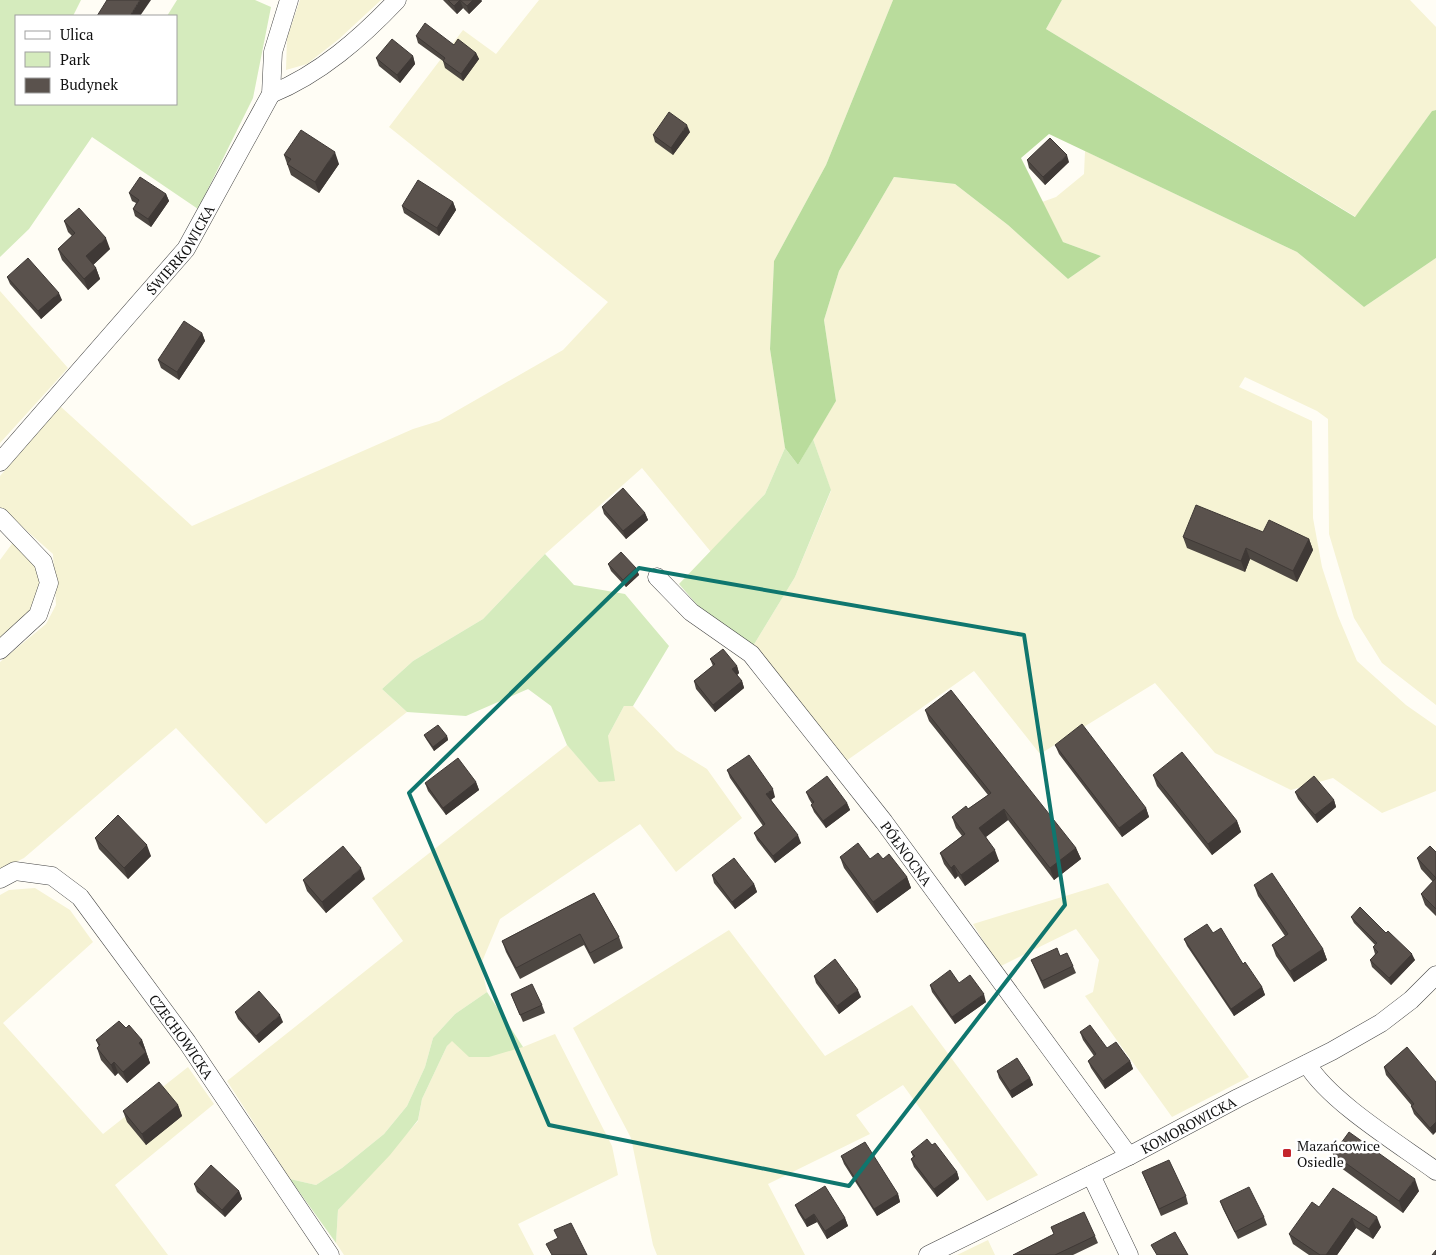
<svg xmlns="http://www.w3.org/2000/svg" width="1436" height="1255" font-family="'PT Serif',serif">
  <style>
    .farmland { fill: #f6f3d4 }
    .green { fill: #d5ebbd }
    .forest { fill: #b9dc9c }
    .lines { fill: none; stroke-linecap: round; stroke-linejoin: round }
    .minor-casing { stroke: #444; stroke-width: 19 }
    .minor { stroke: #fff; stroke-width: 18 }
    .wall { fill: #4d4742 }
    .shaded-wall { fill: #3f3936 }
    .building { fill: #5a524d; stroke: #3f3936 }
    .marked { fill: none; stroke: #0f766e; stroke-width: 4; stroke-linejoin: round }
    .poi-dot { fill: #c4262e; stroke: #fff; stroke-width: 2 }
    .labels { text-anchor: middle; dominant-baseline: central; stroke-width: 5; stroke-linejoin: round; paint-order: stroke }
    .street-label { font-size: 14px; fill: #111; stroke: #fff }
    .poi-label { font-size: 14px; fill: #111; stroke: #fff; text-anchor: start }
  </style>
  <rect width="100%" height="100%" fill="#fffdf5"/>
  <path class="farmland" d="M300,0h81l-42,39 -32,25 -21,6 1,-32z
    M539,0h354l-67,165 -52,96 -4,88 15,99 -20,46 -54,58 -69,-84 -97,86 -62,65 -70,42 -31,28 25,23 -141,112 -90,-96 -152,130 -24,12v-208l46,-38 10,-19 -3,-51 -53,-47v-31l60,-70 132,120 221,-97 26,-8 124,-71 45,-48 -219,-175 74,-97 33,24z
    M1062,0h348l26,27v83l-4,1 -76,106 -310,-188z
    M1085,151l212,101 67,55 72,-49v447l-54,-42 -28,-45 -25,-84 -1,-115 -11,-8 -72,-34 -6,10 73,34 1,97 9,49 16,49 19,45 49,44 30,21v65l-54,22 -49,-35 -42,12 -76,-37 -60,-70 -115,71 -66,-83 -128,90 -93,-115 42,-69 36,-86 -18,-52 23,-38 -12,-81 15,-49 55,-94 61,7 53,41 60,54 33,-23 -38,-14 -21,-40 14,-5 28,-23z
    M0,291l68,77 -68,75z
    M14,541l22,25 5,18 -6,30 -35,29v-83z
    M624,706h9l43,44 31,19 35,49 -66,54 -36,-48 -140,95 -19,45 6,28 -32,22 -22,24 -8,29 -18,39 -23,28 -42,34 -26,17 -26,-6 -63,-98 176,-140 -31,-43 195,-153 32,36 9,-45z
    M1108,883l141,194 -77,40 -87,-121 8,-4 6,-32 -23,-31 -77,38 -26,-43z
    M35,888l35,22 23,32 -90,81 100,111 85,-67 26,37 -99,81 53,70h-168v-360l9,-5z
    M729,930l96,126 87,-51 126,170 -51,26 -84,-116 -47,30 14,19 -102,50 37,71h-148l-4,-10 -22,-107 -58,-110z
    M555,1034l57,112 6,29 -100,49 16,31h-190l-8,-12 2,-33 80,-89 4,-22 25,-53 5,-6 71,7z
    M988,1240l7,15h-38z"/>
  <path class="green" d="M0,0h81l-8,16h-57v88h160v-88h-9l10,-16h78l16,7 -18,91 -55,111 -106,-72 -63,92 -29,28z
    M813,439l18,51 -36,87 -42,69 -54,-39 -20,-23 86,-90 20,-46 13,17z
    M545,554l29,31 51,9 44,52 -36,60h-9l-16,30 7,45 -16,1 -32,-37 -16,-39 -23,-17 -62,27 -59,-4 -25,-23 31,-28 70,-42z
    M487,992l36,55 -34,10h-20l-17,-16 -5,5 -25,53 -4,21 -28,35 -52,55 -2,33 -46,-64 26,6 26,-17 42,-34 23,-28 18,-39 8,-29 22,-24z"/>
  <path class="forest" d="M893,0h169l-16,29 309,188 77,-106 4,-1v148l-72,49 -67,-55 -248,-118 -28,24 42,84 38,14 -33,23 -60,-54 -53,-41 -61,-7 -55,94 -15,49 12,81 -38,64 -13,-17 -15,-99 4,-88 52,-96z"/>
  <g class="lines">
    <g class="minor-casing">
      <g id="minor">
        <path d="M271,94c49,-20 90,-56 126,-94"/>
        <path id="s1" d="M0,462l186,-213 85,-155 2,-42 16,-52"/>
        <path d="M0,517l43,45 6,21 -11,32 -38,35"/>
        <path id="s2" d="M657,577l34,35 60,42 133,168 245,334"/>
        <path id="s3" d="M0,879l15,-8 37,5 28,21 107,145 143,213"/>
        <path d="M1307,1064c23,38 92,80 129,107"/>
        <path d="M1091,1175l38,80"/>
        <path id="s4" d="M928,1255l201,-99 109,-58 94,-47 49,-28 30,-23 25,-25"/>
      </g>
    </g>
    <use href="#minor" class="minor"/>
  </g>
  <path class="wall" d="M443,0h38l1,1 -13,13 -6,-6 -6,6z
    M416,36l38,9 22,8 3,6 -16,22 -18,-13 -2,-7 -25,-18z
    M413,56l2,8 -15,19 -21,-17 -3,-8z
    M690,132l-17,23 -18,-13 -2,-7z
    M284,155l55,9 -20,29 -28,-18z
    M1027,160l42,2 -24,23 -16,-17z
    M129,193l37,1 3,7 -18,26 -16,-11 -2,-7 3,-6 -4,-2z
    M453,202l3,8 -17,26 -35,-23 -2,-7z
    M64,221l46,28 -17,16 3,3 4,11 -12,11 -26,-30 -4,-11 14,-13 -4,-4z
    M7,277l55,23 -21,19 -31,-35z
    M202,333l3,8 -26,39 -18,-12 -3,-8z
    M602,507l43,6 3,7 -22,19 -22,-25z
    M1263,532l46,7 4,11 -16,32 -47,-23 -5,13 -58,-24 -4,-11z
    M608,564l28,4 3,7 -13,12 -15,-16z
    M710,659l27,7 2,7 -2,2 5,6 2,7 -29,24 -19,-23 -2,-8 19,-15z
    M925,710l151,138 5,11 -27,21 -46,-60 -22,17 13,24 -34,25 -7,-10 -3,3 -11,-15 -4,-11 22,-17 -6,-8 -4,-11 16,-8 20,-14 -59,-74z
    M424,735l23,1 1,4 -14,11 -8,-12z
    M1055,745l91,63 3,9 -27,20 -63,-83z
    M727,770l48,27 -4,3 30,43 -26,20 -18,-23 -3,-7 9,-7 -33,-48z
    M1153,775l84,46 4,11 -29,23 -55,-69z
    M476,782l3,8 -33,25 -18,-24 -3,-8z
    M806,792l41,11 3,7 -24,18 -12,-16 -3,-7 1,-1 -3,-5z
    M1295,792l39,8 2,7 -19,16 -19,-24z
    M95,838l56,18 -23,23 -29,-30z
    M1436,852v64l-11,-11 -4,-11 12,-12 -12,-13 -4,-11z
    M840,857l30,2h13l24,18 4,11 -34,25 -33,-45z
    M712,875l42,9 3,8 -22,17 -21,-26z
    M365,879l-39,34 -19,-22 -4,-11z
    M1254,885l69,64 4,11 -33,22 -18,-26 -4,-11 13,-9 -27,-40z
    M594,893l25,44 4,11 -29,16 -10,-19 -64,34 -14,-27 -4,-11z
    M1351,917l35,16 29,27 -24,25 -19,-18 -2,-7 5,-6 -2,-7 2,-2 -21,-22z
    M1213,933l30,31 19,23 3,8 -31,21 -47,-70 -3,-7z
    M1060,956l13,10 3,7 -32,16 -10,-22 -3,-7z
    M814,976l47,21 -22,17 -23,-31z
    M959,983l27,19 -31,22 -23,-32 -2,-7z
    M511,994l31,11 3,8 -22,9z
    M235,1012l48,10 -24,21 -21,-24z
    M126,1028l16,12 8,23 -23,20 -9,-10 -3,3 -14,-16 -4,-12 2,-1 -3,-7z
    M1080,1032l50,29 3,8 -28,20 -14,-21 -3,-7 6,-5 -11,-16z
    M1407,1047l26,88 -19,-21 -3,-8h1l-26,-31 -2,-8z
    M997,1071l33,7 3,7 -21,13 -13,-20z
    M178,1105l4,11 -36,29 -19,-23 -4,-11z
    M911,1152l46,20 2,7 -22,18 -23,-30 -3,-8 2,-2z
    M1333,1154l86,37 -16,22 -66,-48z
    M841,1156l57,38 2,8 -23,14 -33,-52z
    M1142,1172l44,24 2,8 -27,12z
    M194,1184l45,7 3,8 -17,18 -28,-25z
    M1220,1201l44,16 3,8 -29,14 -15,-30z
    M795,1205l50,13 3,8 -21,13 -10,-17 -10,5 -9,-15z
    M1319,1207l62,20 -8,12 -17,-11 -19,27h-28l-16,-11 -4,-10z
    M1051,1227l44,9 3,7 -25,12h-60l41,-21z"/>
  <path class="shaded-wall" d="M140,0h11l-11,16h-10z
    M460,0l3,8 -6,6 -3,-8z
    M473,0h8l1,1 -13,13 -2,-8z
    M476,53l3,6 -16,22 -2,-7z
    M413,56l2,8 -15,19 -3,-8z
    M687,125l3,7 -17,23 -2,-7z
    M335,152l4,12 -20,29 -4,-11z
    M1067,155l2,7 -24,23 -2,-8z
    M166,194l3,7 -18,26 -3,-8z
    M453,202l3,8 -17,26 -2,-8z
    M106,238l4,11 -20,19 -4,-12z
    M96,268l4,11 -12,11 -4,-11z
    M59,293l3,7 -21,19 -3,-8z
    M202,333l3,8 -26,39 -2,-8z
    M645,513l3,7 -22,19 -3,-8z
    M1309,539l4,11 -16,32 -4,-11z
    M1246,548l4,11 -5,13 -4,-11z
    M636,568l3,7 -13,12 -3,-7z
    M737,666l2,7 -4,4 -3,-8z
    M742,681l2,7 -29,24 -2,-7z
    M447,736l1,4 -14,11 -1,-4z
    M476,782l3,8 -33,25 -3,-7z
    M773,789l2,8 -6,4 -3,-7z
    M1334,800l2,7 -19,16 -2,-8z
    M847,803l3,7 -24,18 -3,-7z
    M1146,808l3,9 -27,20 -3,-9z
    M1004,809l4,11 -25,19 -4,-11z
    M1237,821l4,11 -29,23 -4,-11z
    M798,835l3,8 -26,20 -2,-7z
    M147,845l4,11 -23,23 -4,-11z
    M1076,848l5,11 -27,21 -4,-12z
    M995,850l4,11 -34,25 -4,-11z
    M954,865l4,11 -3,3 -4,-11z
    M361,868l4,11 -39,34 -4,-11z
    M907,877l4,11 -34,25 -4,-11z
    M754,884l3,8 -22,17 -3,-7z
    M1323,949l4,11 -33,22 -4,-11z
    M1412,954l3,6 -24,25 -2,-7z
    M1262,987l3,8 -31,21 -3,-7z
    M858,990l3,7 -22,17 -2,-8z
    M984,994l2,8 -31,22 -3,-7z
    M280,1015l3,7 -24,21 -3,-7z
    M142,1040l4,11 -7,-8z
    M146,1052l4,11 -23,20 -4,-11z
    M1130,1061l3,8 -28,20 -2,-8z
    M114,1062l4,11 -3,3 -4,-11z
    M1030,1078l3,7 -21,13 -2,-7z
    M178,1105l4,11 -36,29 -4,-11z
    M1436,1122v10l-3,3 -3,-7z
    M957,1172l2,7 -22,18 -3,-8z
    M1415,1179l4,12 -16,22 -4,-12z
    M239,1191l3,8 -17,18 -3,-7z
    M898,1194l2,8 -23,14 -3,-7z
    M814,1214l3,8 -10,5 -2,-7z
    M1377,1217l4,10 -8,12 -4,-10z
    M845,1218l3,8 -21,13 -2,-8z
    M1352,1218l4,10 -19,27h-11z"/>
  <path class="building" d="M107,0h33l-10,16h-33z
    M448,0h25l-6,6 -7,-6 -6,6z
    M425,23l29,22 4,-6 18,14 -15,21 -18,-13 2,-3 -29,-22z
    M392,39l21,17 -16,19 -21,-17z
    M669,112l18,13 -16,23 -18,-13z
    M301,130l34,22 -20,30 -28,-18 4,-5 -7,-4z
    M1050,138l17,17 -24,22 -16,-17z
    M140,177l26,17 -18,25 -15,-10 6,-9 -10,-7z
    M418,180l35,22 -16,26 -35,-22z
    M79,208l27,30 -20,18 10,12 -12,11 -26,-30 17,-16 -11,-12z
    M28,258l31,35 -21,18 -31,-34z
    M184,321l18,12 -25,39 -19,-12z
    M623,488l22,25 -22,18 -21,-24z
    M1196,505l67,27 6,-12 40,19 -16,32 -47,-23 -5,13 -58,-24z
    M621,552l15,16 -13,12 -15,-16z
    M723,649l14,17 -5,3 10,12 -29,24 -19,-24 21,-17 -5,-5z
    M951,690l125,158 -26,20 -46,-59 -25,19 16,22 -34,25 -7,-10 -3,3 -11,-15 25,-19 -13,-17 14,-11 2,3 23,-16 -66,-83z
    M1082,724l64,84 -27,20 -64,-83z
    M438,725l9,11 -14,11 -9,-12z
    M1182,752l55,69 -29,23 -55,-69z
    M749,755l24,34 -7,5 32,41 -25,21 -19,-23 11,-9 -38,-54z
    M458,758l18,24 -33,26 -18,-25z
    M827,776l20,27 -24,18 -12,-16 3,-3 -8,-10z
    M1314,776l20,24 -19,15 -20,-23z
    M118,815l29,30 -23,23 -29,-30z
    M858,843l12,16 8,-6 5,6 6,-5 18,23 -34,25 -33,-45z
    M343,846l18,22 -39,34 -19,-22z
    M1430,846l6,6v57l-15,-15 15,-16 -19,-20z
    M734,858l20,26 -22,18 -20,-27z
    M1272,873l51,76 -33,22 -18,-26 16,-11 -34,-49z
    M594,893l25,44 -29,16 -10,-19 -64,34 -14,-27z
    M1360,907l26,26 2,-2 24,23 -23,24 -19,-18 8,-8 -5,-5 4,-4 -26,-26z
    M1207,924l6,9 8,-5 22,36 2,-2 17,25 -31,22 -47,-70z
    M1057,948l3,8 7,-3 6,13 -31,15 -11,-21z
    M835,959l23,31 -21,16 -23,-30z
    M950,970l9,13 11,-8 14,19 -32,23 -22,-32z
    M532,984l10,21 -22,10 -9,-21z
    M259,991l21,24 -24,21 -21,-24z
    M119,1021l7,7 3,-3 13,15 -3,3 7,9 -23,20 -9,-10 -3,3 -14,-17 3,-3 -4,-5z
    M1090,1025l17,23 9,-6 14,19 -27,20 -15,-20 8,-7 -16,-22z
    M1407,1047l29,35v40l-6,6 -19,-22 3,-2 -30,-37z
    M1017,1058l13,20 -20,13 -13,-20z
    M159,1082l19,23 -36,29 -19,-23z
    M1349,1132l66,47 -16,22 -66,-47z
    M927,1139l5,6 3,-2 22,29 -23,17 -23,-30 4,-3 -4,-4z
    M865,1142l33,52 -24,15 -33,-53z
    M1169,1160l17,36 -27,13 -17,-37z
    M211,1165l28,26 -17,19 -28,-26z
    M825,1186l20,32 -20,13 -11,-17 -9,6 -10,-15z
    M1249,1187l15,30 -29,15 -15,-31z
    M1333,1188l44,29 -8,12 -17,-11 -26,37h-6l-31,-21 23,-32 7,5z
    M1084,1212l11,24 -40,19h-42l41,-21 -3,-7z
    M571,1223l16,32h-35l-6,-11 12,-6 -4,-8z
    M1175,1232l13,23h-31l-6,-10z
    M1436,1250v5h-4z"/>
  <path class="marked" d="M639,568l385,67 41,270 -216,281 -300,-61 -140,-332z"/>
  <rect class="poi-dot" x="1282" y="1148" width="10" height="10" rx="2.5"/>
  <g class="labels">
    <g class="street-label">
      <text stroke="none"><textPath href="#s1" startOffset="279">ŚWIERKOWICKA</textPath></text>
      <text stroke="none"><textPath href="#s2" startOffset="375">PÓŁNOCNA</textPath></text>
      <text stroke="none"><textPath href="#s3" startOffset="262">CZECHOWICKA</textPath></text>
      <text stroke="none"><textPath href="#s4" startOffset="291">KOMOROWICKA</textPath></text>
    </g>
    <g class="poi-label">
      <text x="1297" y="1145">Mazańcowice<tspan x="1297" dy="16">Osiedle</tspan></text>
    </g>
  </g>
  <rect x="15" y="15" width="162" height="90" fill="#ffffff" stroke="#a0a0a0"/>
  <rect x="25" y="31" width="25" height="8" fill="#ffffff" stroke="#a0a0a0"/>
  <text x="60" y="40" font-size="15" fill="#111111">Ulica</text>
  <rect x="25" y="52" width="25" height="15" fill="#d5ebbd" stroke="#a0a0a0"/>
  <text x="60" y="65" font-size="15" fill="#111111">Park</text>
  <rect x="25" y="78" width="25" height="15" fill="#5a524d" stroke="#a0a0a0"/>
  <text x="60" y="90" font-size="15" fill="#111111">Budynek</text>
</svg>
